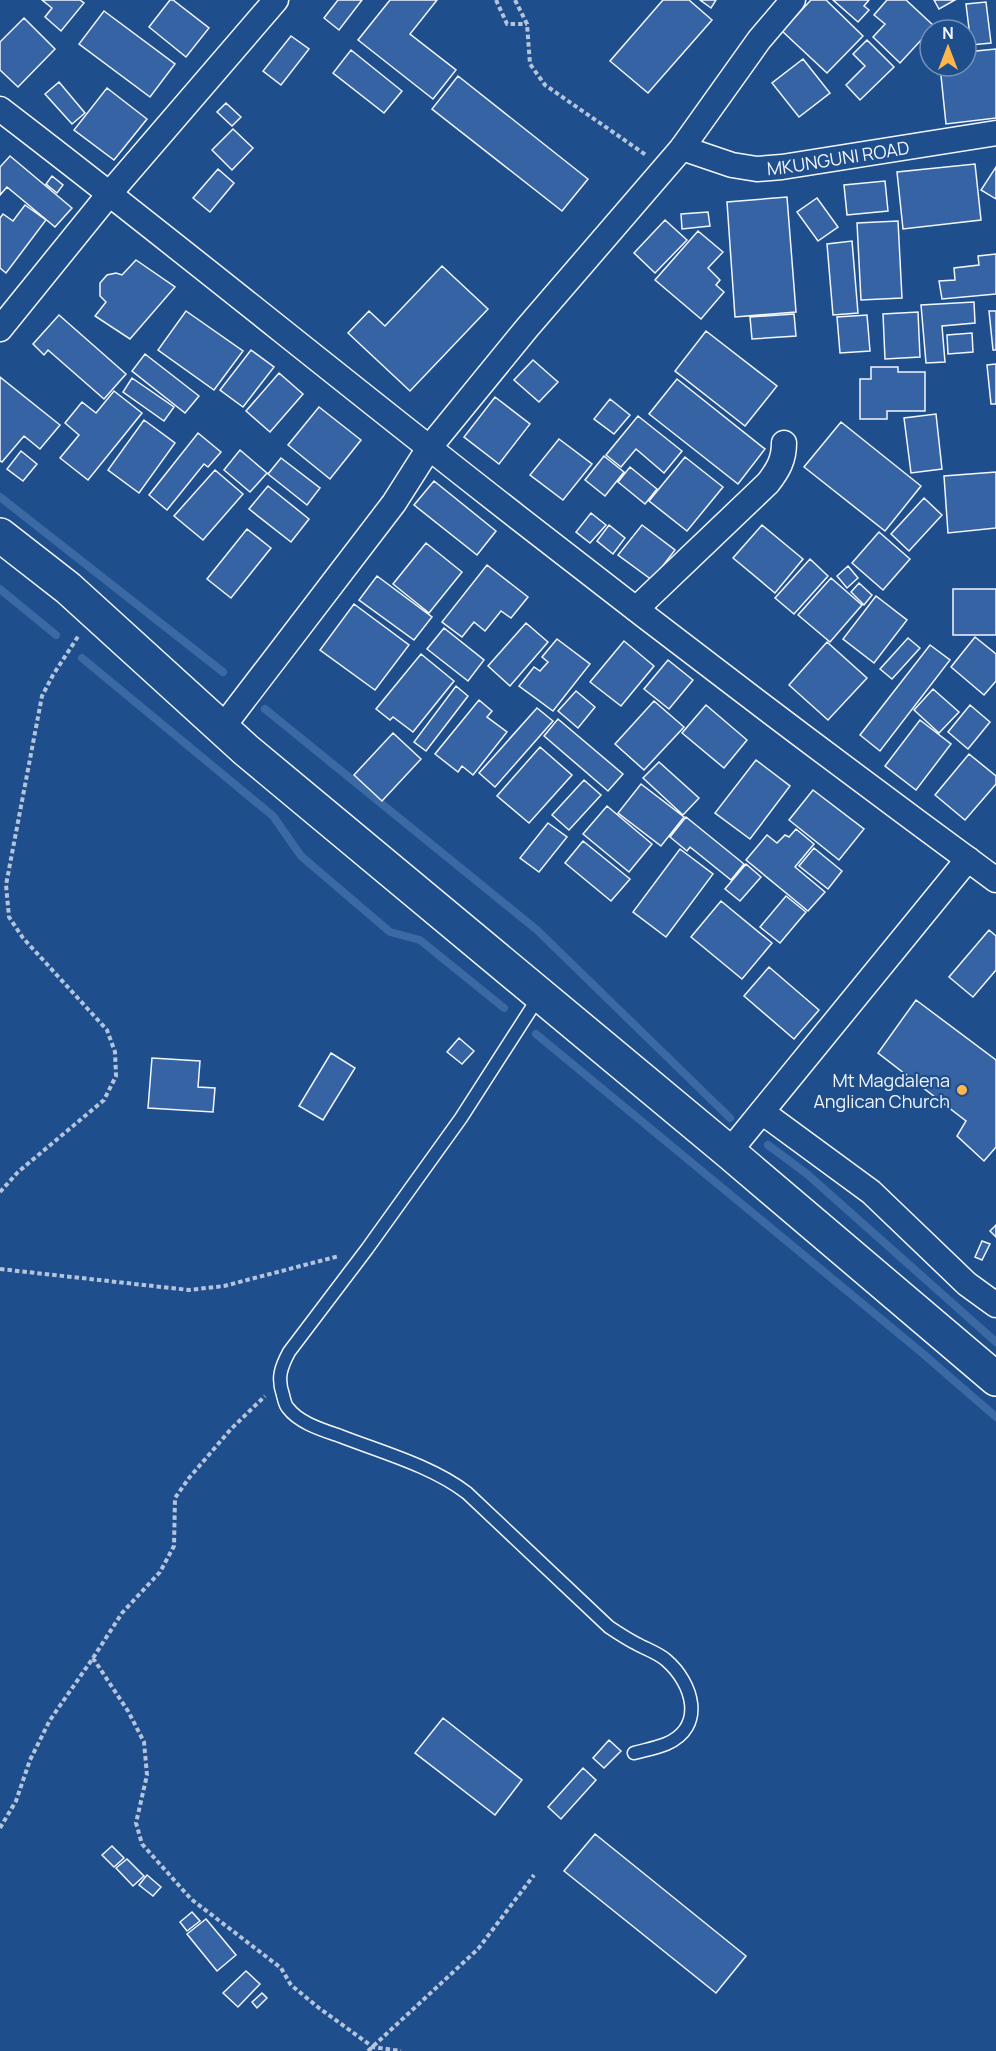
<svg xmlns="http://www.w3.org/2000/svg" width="996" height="2051" font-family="Manrope,sans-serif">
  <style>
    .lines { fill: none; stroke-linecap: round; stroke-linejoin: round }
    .stream { stroke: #3b69a3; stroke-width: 8 }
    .building { fill: #3563a3; stroke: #f2f6ff; stroke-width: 1.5 }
    .lane-casing { stroke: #f2f6ff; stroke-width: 15 }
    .street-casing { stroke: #f2f6ff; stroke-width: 27 }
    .secondary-casing { stroke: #f2f6ff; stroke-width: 36 }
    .path { stroke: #b3c4dc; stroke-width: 4; stroke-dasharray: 4.5 3; stroke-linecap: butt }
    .lane { stroke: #1f4e8c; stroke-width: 12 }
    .street { stroke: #1f4e8c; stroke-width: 24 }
    .secondary { stroke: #1f4e8c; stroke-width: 33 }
    .poi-dot { fill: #ffb74d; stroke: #1f4e8c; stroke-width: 2 }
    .labels { text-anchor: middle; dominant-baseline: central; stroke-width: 4.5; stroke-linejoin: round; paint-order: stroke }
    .street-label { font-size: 18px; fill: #f2f6ff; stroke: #1f4e8c }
    .poi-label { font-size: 18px; fill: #f2f6ff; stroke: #1f4e8c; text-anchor: end }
  </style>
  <rect width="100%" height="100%" fill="#1f4e8c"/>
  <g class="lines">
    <path class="stream" d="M0,497l223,175
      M0,589l56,46
      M82,658l191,158 28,40 89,76 30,8 84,68
      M265,709l272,221 193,188
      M536,1034l385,318 75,65
      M768,1145l39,29 189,168"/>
  </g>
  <path class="building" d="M42,0h38l4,3 -23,28 -16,-14 7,-9z
    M170,0h3l36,28 -23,29 -37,-30z
    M338,0h24l-23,30 -15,-12z
    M390,0h47l-27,34 46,36 -23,29 -75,-59z
    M663,0h26l23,20 -64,73 -38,-32z
    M700,0h16l-5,8z
    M811,0h15l37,36 -36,37 -45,-42z
    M833,0h36l-5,6 5,4 -11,12z
    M887,0h19l28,26 -34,37 -27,-26 12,-13 -11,-9z
    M934,0h21l-16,9z
    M986,2l5,41 -20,2 -5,-41z
    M104,11l71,53 -25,33 -71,-53z
    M24,18l31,31 -37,38 -18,-17v-28z
    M291,36l18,13 -28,36 -18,-14z
    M867,40l27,27 -34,33 -14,-15 19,-19 -12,-12z
    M996,49v69l-50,6 -6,-58h26v-14z
    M351,50l51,41 -18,22 -51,-40z
    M803,59l27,34 -31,24 -27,-34z
    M458,76l130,103 -26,32 -130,-102z
    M59,82l26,31 -13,11 -27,-30z
    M107,88l40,31 -33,41 -40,-30z
    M226,103l15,14 -9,9 -15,-14z
    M233,129l20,19 -21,22 -20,-20z
    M10,156l62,52 -17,19 -48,-40 -7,8v-28z
    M975,164l6,56 -78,9 -6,-57z
    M996,167v32l-15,-9z
    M218,169l16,14 -24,29 -17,-14z
    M52,176l11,9 -6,8 -11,-9z
    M885,181l3,30 -41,4 -3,-30z
    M787,197l9,115 -61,5 -8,-115z
    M817,198l21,29 -20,14 -21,-29z
    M25,205l21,15 -40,53 -6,-5v-50l3,-4 10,7z
    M708,212l2,14 -28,3 -1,-15z
    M665,220l22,20 -32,33 -21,-20z
    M898,221l4,77 -41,2 -4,-77z
    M698,231l25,21 -15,16 12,12 -4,5 8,7 -23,27 -46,-39z
    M852,241l6,72 -25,2 -6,-71z
    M996,254v40l-54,5 -3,-18 16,-1 -1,-12 25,-3 -1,-9z
    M136,260l39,27 -45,52 -35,-23 11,-14 -6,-6v-13l7,-8 9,-2 6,2z
    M442,266l46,43 -78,82 -62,-58 21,-22 16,15z
    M974,302l1,21 -33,3 3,36 -19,1 -5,-58z
    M186,311l57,40 -29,39 -56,-40z
    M989,311h7v39h-3z
    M918,312l2,45 -35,2 -2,-45z
    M794,314l2,22 -44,3 -2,-22z
    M59,315l67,59 -22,25 -56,-49 -4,5 -11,-11z
    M867,315l3,36 -30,2 -3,-36z
    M706,331l71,55 -32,40 -70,-55z
    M972,333l1,19 -25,2 -1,-19z
    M251,350l23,17 -31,40 -23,-17z
    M145,354l54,42 -14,17 -53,-42z
    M533,360l25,22 -19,20 -25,-22z
    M996,364v40h-5l-4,-39z
    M871,367h27v5h27v39h-38v8h-27v-40h11z
    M279,373l24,21 -33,38 -24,-21z
    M0,377l60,48 -20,24 -16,-13 -22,26 -2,-1z
    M132,378l42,29 -10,14 -41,-29z
    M677,379l88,70 -27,35 -89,-70z
    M114,391l28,22 -54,67 -28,-22 19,-23 -14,-12 17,-21 14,11z
    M495,397l35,27 -31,40 -35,-27z
    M610,399l20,16 -16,19 -20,-15z
    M319,407l42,33 -31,39 -42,-34z
    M936,414l6,55 -31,4 -7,-55z
    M638,416l44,35 -18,22 -28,-24 -15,18 -15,-12z
    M144,420l31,23 -36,50 -31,-23z
    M841,422l80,64 -36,45 -81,-64z
    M198,433l23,19 -13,15 -4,-3 -37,46 -18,-15z
    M559,439l33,25 -29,36 -33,-25z
    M240,450l27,23 -17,19 -26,-22z
    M21,451l16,13 -14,17 -16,-12z
    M604,456l20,16 -19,24 -20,-16z
    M685,457l38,30 -36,44 -38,-30z
    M281,458l39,30 -13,17 -39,-31z
    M630,467l27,22 -12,15 -27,-22z
    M215,470l28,24 -40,46 -29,-24z
    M996,472v56l-48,5 -4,-57z
    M434,481l62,50 -19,24 -63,-50z
    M268,486l41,33 -18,23 -42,-33z
    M924,498l18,17 -33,36 -18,-17z
    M591,513l15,12 -16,18 -14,-11z
    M609,525l16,13 -12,16 -16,-13z
    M642,525l33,25 -23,30 -34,-25z
    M762,525l41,34 -28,34 -42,-35z
    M247,529l24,19 -40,50 -24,-19z
    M879,532l31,27 -27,31 -31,-27z
    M426,543l36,29 -33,41 -36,-29z
    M810,559l18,17 -34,38 -19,-16z
    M487,565l41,32 -17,21 -10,-7 -16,20 -11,-9 -12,15 -20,-15z
    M848,566l10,12 -11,10 -10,-12z
    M377,576l55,41 -18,23 -55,-40z
    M831,578l31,27 -32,37 -32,-27z
    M859,583l13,12 -8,10 -13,-13z
    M953,589h43v46h-43z
    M876,596l31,24 -33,43 -31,-24z
    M354,604l55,41 -34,45 -55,-40z
    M526,623l22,19 -38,44 -22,-20z
    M444,628l40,32 -16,21 -41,-32z
    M975,637l21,17v27l-12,14 -33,-28z
    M908,638l12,10 -28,31 -12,-10z
    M557,639l33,25 -37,47 -34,-25 15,-19 6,4 8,-9 -6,-5z
    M624,641l30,25 -33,40 -31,-24z
    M827,642l40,36 -39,42 -39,-35z
    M930,645l20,15 -70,91 -20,-16z
    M421,654l33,27 -41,51 -20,-15 -3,3 -14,-11z
    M668,660l25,20 -24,29 -25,-20z
    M456,686l12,10 -42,55 -12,-9z
    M933,689l26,23 -20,21 -25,-23z
    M576,691l19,16 -17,21 -20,-17z
    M479,700l13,11 -5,6 20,15 -34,43 -11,-9 -4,6 -23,-18z
    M654,701l30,26 -40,43 -29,-26z
    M706,705l41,35 -23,28 -42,-35z
    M970,705l20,17 -22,27 -20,-17z
    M537,708l16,13 -58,66 -16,-14z
    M558,719l65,55 -15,17 -64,-55z
    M920,720l31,24 -35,46 -31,-24z
    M393,733l28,26 -39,42 -28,-26z
    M540,747l32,28 -43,48 -32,-27z
    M969,754l27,22v8l-31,36 -30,-25z
    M756,760l34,26 -40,53 -35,-26z
    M659,762l40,36 -16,17 -40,-37z
    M584,780l17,15 -32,35 -17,-15z
    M641,784l43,33 -23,29 -43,-33z
    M813,790l51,39 -25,31 -50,-40z
    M607,806l45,38 -23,28 -46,-38z
    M686,817l58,47 -13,16 -41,-33 -3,4 -17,-14z
    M548,823l19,14 -28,35 -19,-14z
    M796,829l18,15 -19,23 30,25 -17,19 -62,-51 21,-25 10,8 8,-8 4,2z
    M583,841l47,38 -19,22 -46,-38z
    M814,848l28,23 -14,18 -29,-23z
    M680,849l33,25 -47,63 -33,-25z
    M746,864l15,13 -21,24 -15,-12z
    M786,896l20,16 -26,31 -20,-16z
    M721,901l51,42 -30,36 -51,-42z
    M989,930l7,6v34l-23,27 -24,-20z
    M769,967l50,43 -25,29 -50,-43z
    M916,1000l80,60v87l-12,14 -27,-25 9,-15 -88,-68z
    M459,1038l15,13 -12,13 -15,-12z
    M331,1053l24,15 -32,52 -24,-14z
    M152,1058l48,3 -2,26 17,1 -2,24 -65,-4z
    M996,1225v12l-6,-6z
    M982,1241l8,3 -8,16 -7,-3z
    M443,1718l79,62 -27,35 -80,-62z
    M609,1740l12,11 -17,17 -11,-10z
    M583,1768l13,12 -35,39 -13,-12z
    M595,1834l151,122 -30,37 -152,-122z
    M112,1846l12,12 -10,9 -12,-12z
    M127,1859l17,17 -11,10 -17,-18z
    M147,1875l14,12 -8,9 -14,-11z
    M192,1912l8,9 -13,10 -7,-9z
    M206,1919l30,36 -19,16 -30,-37z
    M246,1971l14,13 -22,23 -15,-14z
    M262,1993l5,5 -10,10 -5,-6z"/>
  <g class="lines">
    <g class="lane-casing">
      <path id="lane" d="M540,995l-79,123 -94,131 -78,103c-8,15 -12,26 -6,43 1,4 2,10 5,13 11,15 35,22 52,28 41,16 92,30 127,57l142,134c9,6 18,12 28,17 9,5 21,9 29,16 27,23 40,67 0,84 -10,4 -21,6 -32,9"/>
    </g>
    <g class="street-casing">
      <g id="street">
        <path d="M0,109c144,110 285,225 427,337 187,148 377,293 569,434"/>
        <path id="s1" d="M682,148l50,17 25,4 25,-2 214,-34"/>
        <path d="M0,329l110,-136 166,-193"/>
        <path d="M636,609l132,-126c10,-13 16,-23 16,-40"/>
        <path d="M222,728l172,-225 35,-55 98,-120 155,-180 77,-108 34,-40"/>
        <path d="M762,1112l109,80 96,92 29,21"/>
        <path d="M729,1152l239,-293"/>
      </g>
    </g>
    <g class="secondary-casing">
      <path id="secondary" d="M0,535l68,53 178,162 483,402 267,227"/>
    </g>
    <path class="path" d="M496,0l11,24h20
      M515,0l12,24 3,40 15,21 101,70
      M0,1192l18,-20 86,-72 12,-24 -1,-24 -8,-22 -84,-92 -14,-21 -3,-32 36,-189 11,-21 26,-40
      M0,1269l189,21 35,-4 115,-30
      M93,1658l35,53 16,31 3,33 -11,48 6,21 49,55 90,69 10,17 28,23 54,39 28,4
      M0,1828l16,-27 14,-41 20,-40 43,-62 29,-45 38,-41 14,-26 1,-48 14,-20 42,-49 34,-33
      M368,2051l110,-102 56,-74"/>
    <use href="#lane" class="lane"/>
    <use href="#street" class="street"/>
    <use href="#secondary" class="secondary"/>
  </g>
  <circle class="poi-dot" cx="962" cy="1090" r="6"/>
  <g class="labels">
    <g class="street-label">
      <text stroke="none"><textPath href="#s1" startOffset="160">MKUNGUNI ROAD</textPath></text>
    </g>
    <g class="poi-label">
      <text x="950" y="1080">Mt Magdalena<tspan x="950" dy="21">Anglican Church</tspan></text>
    </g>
  </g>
  <g transform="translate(948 48)"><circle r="28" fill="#1f4e8c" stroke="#7391ba" stroke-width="1.5"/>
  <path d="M0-4.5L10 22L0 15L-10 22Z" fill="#ffb74d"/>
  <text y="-9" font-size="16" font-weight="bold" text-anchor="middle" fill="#f2f6ff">N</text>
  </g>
</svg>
